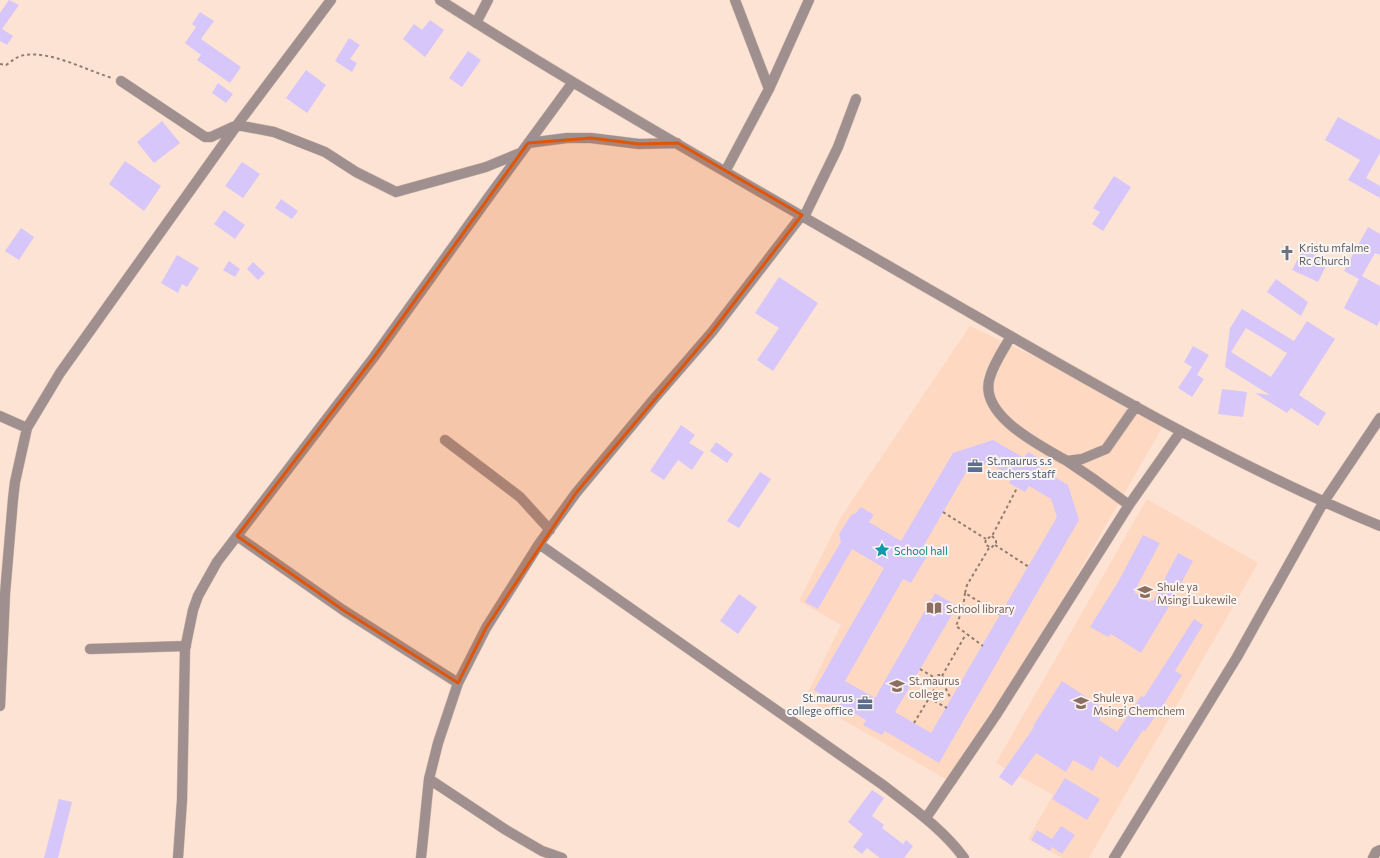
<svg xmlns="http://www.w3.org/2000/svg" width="1380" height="858" font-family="Commissioner,sans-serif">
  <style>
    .built { fill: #fed8c1 }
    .building { fill: #d7c6fa; fill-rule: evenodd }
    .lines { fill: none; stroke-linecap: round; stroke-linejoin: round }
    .minor-casing { stroke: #d6bfb1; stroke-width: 11 }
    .path { stroke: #8f7d72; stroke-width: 2; stroke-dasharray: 3 3; stroke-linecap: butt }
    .minor { stroke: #9f8f8f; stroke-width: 10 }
    .marked { fill: #de560c; fill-opacity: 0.2; stroke: #de560c; stroke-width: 3; stroke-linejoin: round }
    .labels { text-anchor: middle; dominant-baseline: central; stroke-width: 4; stroke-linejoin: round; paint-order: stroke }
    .worship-label { font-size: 11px; fill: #5b616d; stroke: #fbf5f1; text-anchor: start }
    .service-label { font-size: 11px; fill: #4e5e75; stroke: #fbf5f1; text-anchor: start }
    .culture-label { font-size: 11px; fill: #0d838f; stroke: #fbf5f1; text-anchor: start }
    .education-label { font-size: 11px; fill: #785e54; stroke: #fbf5f1; text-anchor: start }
  </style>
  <rect width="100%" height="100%" fill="#fde3d4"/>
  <path class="built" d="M970,326l129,61 63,41 -206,357 -151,-87 36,-73 -42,-24 42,-84z
    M1147,499l111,64 -169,295h-27l-34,-19 25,-44 -57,-32z"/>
  <path class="building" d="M9,0l10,5 -17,24 11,7 -6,9 -7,-4v-28z
    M200,12l14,9 -13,18 40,28 -11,16 -33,-23 4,-5 -16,-12 11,-16 -4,-3z
    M430,20l14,10 -19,27 -22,-18 11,-15 8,6z
    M349,38l11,7 -10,14 7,4 -5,9 -17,-11z
    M468,51l13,9 -19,27 -13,-9z
    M306,70l20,15 -19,28 -21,-15z
    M218,83l15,11 -7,9 -14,-10z
    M1338,117l42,23v13l-14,25 14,8v12l-32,-18 12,-20 -35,-20z
    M162,121l18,22 -26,20 -17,-21z
    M125,161l36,25 -17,25 -35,-27z
    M242,162l18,12 -17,24 -18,-12z
    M1114,176l17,11 -28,44 -11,-7 8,-12 -7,-4z
    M281,199l17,12 -6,8 -17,-11z
    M224,210l21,15 -10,14 -21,-15z
    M1368,227l12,7v21l-5,-2 -13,23 18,10v34l-3,6 -33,-18 15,-29 -15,-8z
    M21,228l13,9 -15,23 -14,-9z
    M1303,249l25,13 -10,20 -26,-12z
    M177,255l22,13 -12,19 -5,-3 -4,9 -17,-10z
    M229,261l11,8 -5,8 -12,-7z
    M253,262l12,11 -7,7 -11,-11z
    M779,277l39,26 -45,68 -16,-11 22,-32 -24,-15z
    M1276,279l32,23 -7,14 -34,-24z
    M1242,309l52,32 13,-20 28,18 -36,56 27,18 -8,13 -27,-18 -4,5 -32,-20 15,2 -45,-28 5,-39zM1246,328l41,25 -16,24 -40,-25z
    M1193,346l16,9 -12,20 7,4 -12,18 -14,-9 14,-21 -8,-5z
    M1222,389l25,3 -4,25 -25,-3z
    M681,425l14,10 -6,8 15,9 -12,18 -14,-10 -14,20 -14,-9z
    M993,440l31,18 4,-6 16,9 -4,7 28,17 11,35 -140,243 -54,-32 -3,4 -19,-10 3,-5 -52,-30 70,-122 -32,-19 -34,60 -13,-7 36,-60 -2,-8 12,-19 5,-2 5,-6 13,8 -5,7 32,19 52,-88zM989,463l23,14 -3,6 16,9 4,-6 22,13 6,18 -126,216 -36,-21 62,-106 -22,-13 -60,105 -30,-17 58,-102 8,4 16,-27 -7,-4 48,-83z
    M716,442l17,12 -6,9 -17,-12z
    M760,472l11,7 -32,49 -12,-7z
    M1143,535l17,8 -26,49 16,10 1,-2 2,1 25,-48 15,8 -26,49 -26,43 -30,-19 -3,3 -18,-10 28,-45z
    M739,594l18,13 -19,27 -18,-13z
    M1194,619l9,6 -28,46 7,4 -18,29 -19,27 -2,-1 -25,38 -18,-12 -7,15 -20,-11 -7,12 -30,-19 -24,33 -13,-9 35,-50 -1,-1 29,-45 44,29 -7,10 18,12 24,-36 3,1z
    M1065,778l35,21 -13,21 -35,-21z
    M872,790l12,8 -12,18 12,9 -2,3 21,16 3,-4 7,6 -9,12h-24l-13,-10 -5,6 -9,-7 10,-13 -15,-12z
    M59,799l13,3 -14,56h-14z
    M1061,826l14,9 -13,19 -10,-7 -2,4 -19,-11 6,-10 15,9z"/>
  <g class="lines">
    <g class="minor-casing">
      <path id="minor" d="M440,0c157,100 319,191 480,284 150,86 300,176 460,242
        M735,0l34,89
        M476,23l12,-23
        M121,81l84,56h6l26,-12 37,7 51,20 31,20 40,20 90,-25 34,-14
        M528,143l39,-5h24l48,6 38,-1
        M726,170l43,-81 40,-89
        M804,217l34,-70 18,-48
        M1011,336c-7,13 -17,27 -21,41 -13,38 51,69 77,84l15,-2 24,-10 30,-43
        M0,416l27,12
        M445,440l75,57 30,33
        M1067,461l28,19 34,25
        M237,536l106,74 115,73
        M539,544l344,241c28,22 60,44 81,73
        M90,649l96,-3
        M0,706l5,-112 8,-95 2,-17 12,-54 33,-55 177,-248 94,-125
        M429,779l77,51 36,21 20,7
        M926,818l70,-103 133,-210 52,-74
        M178,858l4,-58 3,-151 8,-39 5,-14 19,-34 157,-205 114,-159 85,-116
        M421,858l8,-79 9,-36 20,-60 28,-55 53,-84 37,-51 77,-93 59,-68 90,-117
        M1114,858l123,-201 86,-154 57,-85
        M1373,858l3,-6 4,-2"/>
    </g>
    <path class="path" d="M0,64l6,1c6,-4 11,-9 19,-10 26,-4 61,15 87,23
      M943,512l43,27
      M992,536l4,4v3l-5,5 -6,-4 1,-5 6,-3 25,-48
      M995,545l34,22
      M989,548l-22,37 -2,8 36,22
      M965,593l-2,15 -7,18 27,20
      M920,669l15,9
      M934 680a5 5 0 1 1 10 0a5 5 0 1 1-10 0Z
      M942,676l24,-42
      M943,683l8,16
      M929,698l18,10
      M914,723l23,-38"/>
    <use href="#minor" class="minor"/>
  </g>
  <path class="marked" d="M591,138l48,6 39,-1 124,72 -90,117 -136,161 -90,135 -28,55 -115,-73 -106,-74 137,-179 154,-214z"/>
  <defs>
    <g id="church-bare" transform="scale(1.2)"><path d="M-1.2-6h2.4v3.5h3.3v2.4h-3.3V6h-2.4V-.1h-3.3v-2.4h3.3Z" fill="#6b7280" stroke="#fbf5f1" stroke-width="2.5" paint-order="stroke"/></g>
    <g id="office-bare" transform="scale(1.2)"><path d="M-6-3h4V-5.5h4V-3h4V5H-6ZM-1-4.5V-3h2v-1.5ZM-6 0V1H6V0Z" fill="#5c6f8a" stroke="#fbf5f1" stroke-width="2.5" paint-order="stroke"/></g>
    <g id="sight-bare" transform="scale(1.2)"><path d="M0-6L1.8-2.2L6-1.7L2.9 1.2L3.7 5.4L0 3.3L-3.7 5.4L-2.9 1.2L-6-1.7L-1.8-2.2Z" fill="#0f9aa8" stroke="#fbf5f1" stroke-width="2.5" paint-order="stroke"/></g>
    <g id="school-bare" transform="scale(1.2)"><path d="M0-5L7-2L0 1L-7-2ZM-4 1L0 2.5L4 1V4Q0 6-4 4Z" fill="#8d6e63" stroke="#fbf5f1" stroke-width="2.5" paint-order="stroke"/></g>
    <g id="library-bare" transform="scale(1.2)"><path d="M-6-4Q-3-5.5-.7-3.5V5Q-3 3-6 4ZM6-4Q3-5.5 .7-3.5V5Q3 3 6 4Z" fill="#8d6e63" stroke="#fbf5f1" stroke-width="2.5" paint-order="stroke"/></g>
    <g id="university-bare" transform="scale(1.2)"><path d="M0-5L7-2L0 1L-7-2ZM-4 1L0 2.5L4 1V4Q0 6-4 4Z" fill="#8d6e63" stroke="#fbf5f1" stroke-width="2.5" paint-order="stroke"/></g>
  </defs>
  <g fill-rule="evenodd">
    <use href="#church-bare" x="1287" y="253"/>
    <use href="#office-bare" x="975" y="466"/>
    <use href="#sight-bare" x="882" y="550"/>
    <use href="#school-bare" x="1145" y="592"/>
    <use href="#library-bare" x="934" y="608"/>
    <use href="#university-bare" x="897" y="686"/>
    <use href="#office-bare" x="865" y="703"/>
    <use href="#school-bare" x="1081" y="703"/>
  </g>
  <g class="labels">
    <g class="worship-label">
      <text x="1299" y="247">Kristu mfalme<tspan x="1299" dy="13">Rc Church</tspan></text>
    </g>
    <g class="service-label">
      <text x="987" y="460">St.maurus s.s<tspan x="987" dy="13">teachers staff</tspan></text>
      <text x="853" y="697" text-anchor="end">St.maurus<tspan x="853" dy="13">college office</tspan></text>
    </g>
    <g class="culture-label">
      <text x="894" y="550">School hall</text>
    </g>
    <g class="education-label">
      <text x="1157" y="586">Shule ya<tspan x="1157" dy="13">Msingi Lukewile</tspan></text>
      <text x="946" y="608">School library</text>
      <text x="909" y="680">St.maurus<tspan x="909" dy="13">college</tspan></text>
      <text x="1093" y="697">Shule ya<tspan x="1093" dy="13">Msingi Chemchem</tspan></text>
    </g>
  </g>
</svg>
